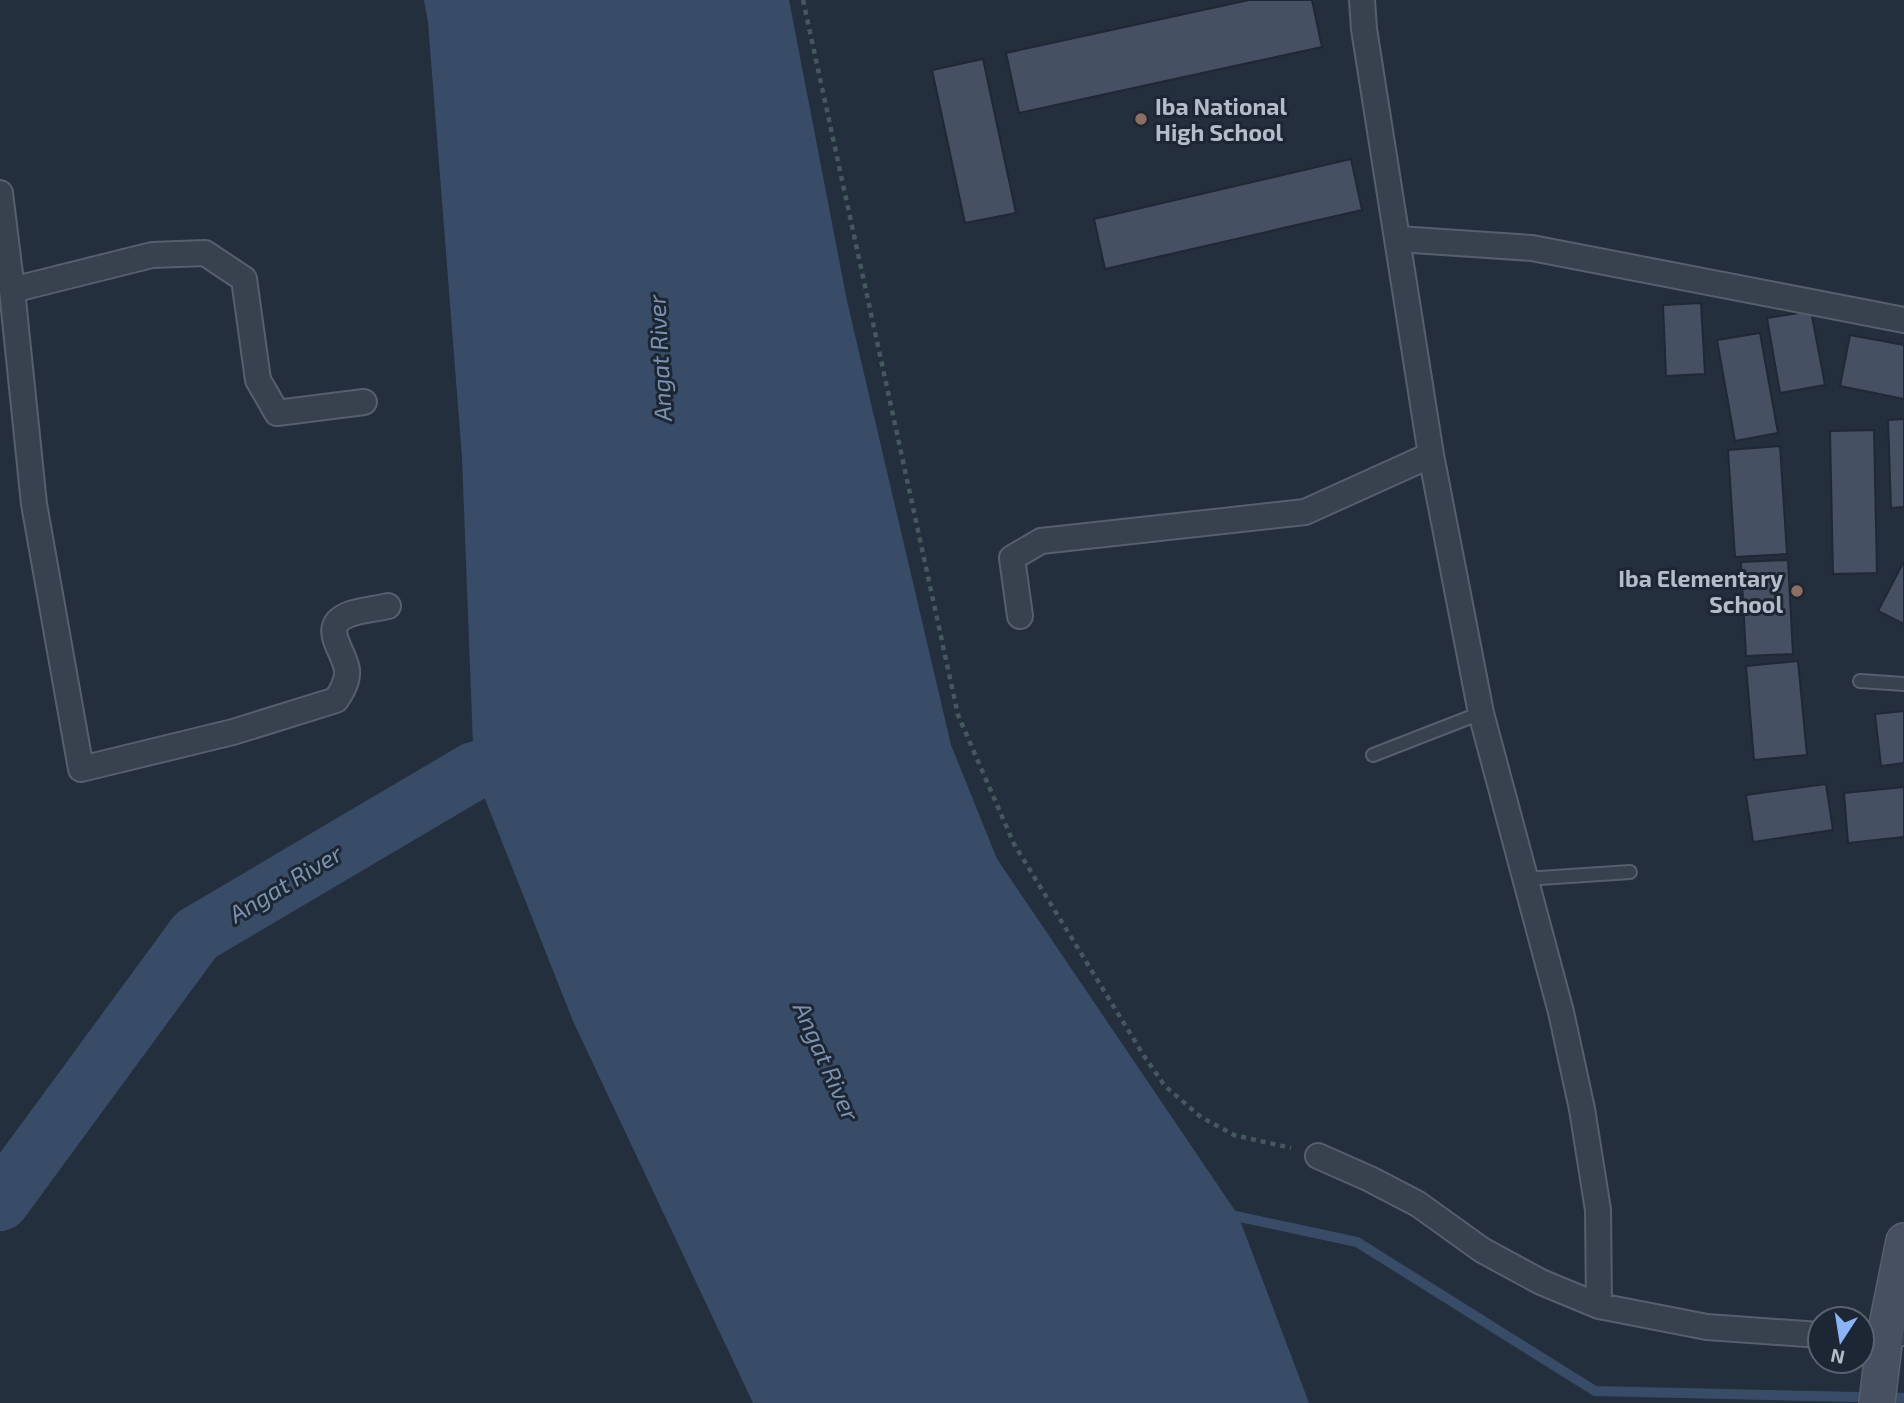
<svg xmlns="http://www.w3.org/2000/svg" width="1904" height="1403" font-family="'Exo 2',sans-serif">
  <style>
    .water { fill: #394c67 }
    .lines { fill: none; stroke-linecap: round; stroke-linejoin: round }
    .stream { stroke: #394c67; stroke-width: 10 }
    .river { stroke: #394c67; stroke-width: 58 }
    .building { fill: #455162; stroke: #1f2835; stroke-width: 2 }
    .service-casing { stroke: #565f6c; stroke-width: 16 }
    .minor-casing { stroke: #565f6c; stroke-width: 28 }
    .secondary-casing { stroke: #565f6c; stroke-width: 38 }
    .path { stroke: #44595c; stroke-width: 4.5; stroke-dasharray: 5 5; stroke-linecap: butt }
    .service { stroke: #38414e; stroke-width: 12 }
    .minor { stroke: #38414e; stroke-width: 24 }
    .secondary { stroke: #465061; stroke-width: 35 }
    .education-dot { fill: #8d6e63; stroke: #1d2633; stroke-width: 2.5 }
    .labels { text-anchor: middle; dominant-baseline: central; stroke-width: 6; stroke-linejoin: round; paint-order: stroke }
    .poi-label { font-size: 23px; font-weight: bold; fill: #b4bcc9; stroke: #1d2633; text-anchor: start }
    .water-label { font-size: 24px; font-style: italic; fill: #7c92b1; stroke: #1d2633 }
  </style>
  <rect width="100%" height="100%" fill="#242f3e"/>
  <path class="water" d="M424,0h365l58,301 104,444 46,114 241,356 71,188h-556l-180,-382 -99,-250 -12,-314 -34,-435z"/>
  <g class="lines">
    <path class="stream" d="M1226,1214l131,28 238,149 309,7"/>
    <path class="river" d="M0,1202l196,-267 278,-164 75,-20"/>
  </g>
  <path class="building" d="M1249,0h63l10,47 -303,66 -13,-60z
    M983,59l33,154 -51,10 -33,-153z
    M1351,159l11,51 -257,59 -11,-50z
    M1701,303l4,71 -39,2 -3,-71z
    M1811,311l14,74 -45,8 -13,-75z
    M1760,333l18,100 -43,8 -18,-101z
    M1850,335l54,10v54l-64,-13z
    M1904,419v88l-13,1 -3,-88z
    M1874,430l3,143 -44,1 -3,-143z
    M1780,446l7,108 -52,3 -7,-107z
    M1788,560l5,94 -47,2 -5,-94z
    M1903,563l1,1v60l-26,-13z
    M1798,661l9,94 -53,5 -8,-94z
    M1904,711v52l-23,3 -6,-52z
    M1826,784l7,46 -80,12 -7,-47z
    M1904,787v50l-56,6 -4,-50z"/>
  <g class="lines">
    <g class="service-casing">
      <path id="service" d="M1860,681l44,3
        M1373,755l108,-42
        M1525,879l105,-7"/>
    </g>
    <g class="minor-casing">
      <path id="minor" d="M1362,0l2,29 67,426 50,258 80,299 21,97 16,101 1,96
        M0,193l12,97 22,214 47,265 152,-37 103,-32c6,-9 12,-19 11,-30 -3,-21 -29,-44 3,-56 12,-4 26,-5 38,-8
        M1398,239l134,9 372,72
        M12,290l140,-35 53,-2 39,26 14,101 19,33 87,-11
        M1020,616l-8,-58 29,-17 264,-29 126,-57
        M1318,1156l52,23 48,25 64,46 59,32 58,24 108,21 113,8
        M1862,1335l42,-2"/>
    </g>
    <g class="secondary-casing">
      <path id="secondary" d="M1877,1403l8,-68 19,-94"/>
    </g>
    <path class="path" d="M803,0l155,715 56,129 130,212 21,30 36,31 33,18 57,13"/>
    <use href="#service" class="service"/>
    <use href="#minor" class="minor"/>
    <use href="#secondary" class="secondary"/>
  </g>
  <g class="education-dot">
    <circle cx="1141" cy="119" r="7"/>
    <circle cx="1797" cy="591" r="7"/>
  </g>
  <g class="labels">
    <g class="poi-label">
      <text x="1155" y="106">Iba National<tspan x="1155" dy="26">High School</tspan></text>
      <text x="1783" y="578" text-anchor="end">Iba Elementary<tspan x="1783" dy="26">School</tspan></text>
    </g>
    <g class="water-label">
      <text transform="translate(659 358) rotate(-93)">Angat River</text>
      <text transform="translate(285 883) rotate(-31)">Angat River</text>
      <text transform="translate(827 1061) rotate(66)">Angat River</text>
    </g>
  </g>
  <g transform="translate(1841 1340) rotate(192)"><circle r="33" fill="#1d2633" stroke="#59626f" stroke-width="2"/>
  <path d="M0-5L12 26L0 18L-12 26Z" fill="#8ab4f8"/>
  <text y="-10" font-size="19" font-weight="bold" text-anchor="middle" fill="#b4bcc9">N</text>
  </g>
</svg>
